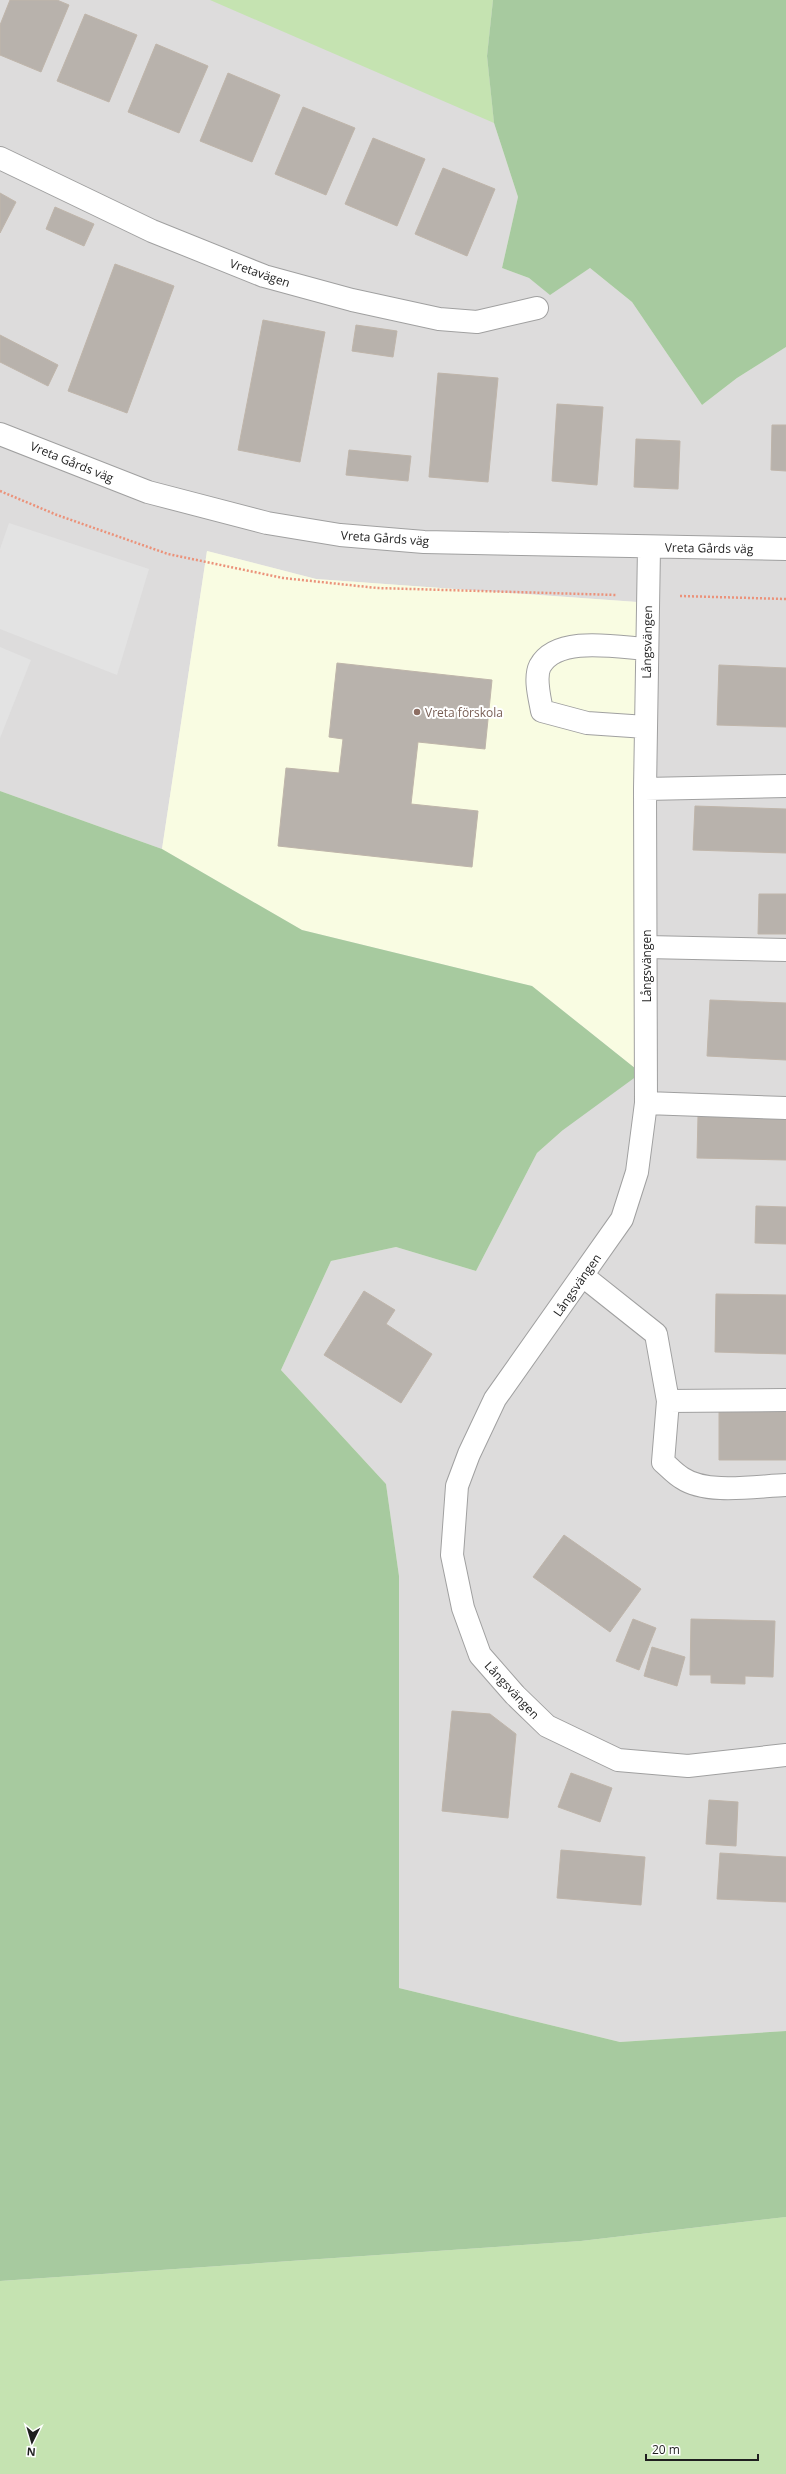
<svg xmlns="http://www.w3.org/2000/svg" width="786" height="2474" font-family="'Open Sans',sans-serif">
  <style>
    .residential { fill: #dddcdc }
    .education { fill: #f9fce2 }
    .grass { fill: #c5e3b1 }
    .forest { fill: #a7ca9f }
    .parking { fill: #e3e3e3 }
    .building { fill: #b8b2ac; stroke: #bfb5aa }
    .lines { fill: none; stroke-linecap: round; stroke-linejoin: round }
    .minor-casing { stroke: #a0a0a0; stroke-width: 24 }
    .path { stroke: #eb927a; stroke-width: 2.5; stroke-dasharray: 2 2; stroke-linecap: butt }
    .minor { stroke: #fff; stroke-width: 22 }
    .education-dot { fill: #8d6e63; stroke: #fff; stroke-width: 1.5 }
    .labels { text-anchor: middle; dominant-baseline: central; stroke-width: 4; stroke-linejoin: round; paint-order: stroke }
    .street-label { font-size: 12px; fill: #1f1f1f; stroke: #fff }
    .education-label { font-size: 12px; fill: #785e54; stroke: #fff; text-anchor: start }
  </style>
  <rect width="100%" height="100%" fill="#efede6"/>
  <path class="residential" d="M0,0h493l-6,56 7,67 24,74 -16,71 27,10 21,16 40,-26 42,34 70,103 35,-27 49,-31v1684l-166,11 -221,-54v-412l-13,-92 -105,-114 50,-109 65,-14 80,24 61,-118 26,-23 88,-527 -335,-24 -109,-28 -45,298 -162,-58z"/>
  <path class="education" d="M207,551l109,28 335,24 -10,470 -109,-87 -230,-56 -140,-81z"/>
  <path class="grass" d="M210,0h283l-6,56 7,67z
    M786,2217v257h-786v-193l581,-40z"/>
  <path class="forest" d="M493,0h293v347l-49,31 -35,27 -70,-103 -42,-34 -40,27 -21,-17 -27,-10 16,-71 -24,-74 -7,-67z
    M0,791l162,58 140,81 230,56 109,87 -78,57 -26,23 -61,118 -80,-24 -65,14 -50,109 105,114 13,92v412l221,54 166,-11v186l-205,24 -581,40z"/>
  <path class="parking" d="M9,523l140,46 -32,106 -117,-46v-80z
    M0,647l31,13 -31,78z"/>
  <path class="building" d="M10,0h47l12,5 -28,67 -41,-17v-30z
    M85,14l52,21 -28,67 -52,-21z
    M156,44l52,22 -29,67 -51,-21z
    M228,73l52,22 -28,67 -52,-21z
    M303,107l52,21 -29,67 -51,-21z
    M373,138l52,21 -28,67 -52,-22z
    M443,168l52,21 -28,67 -52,-22z
    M0,193l16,9 -16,31z
    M55,207l39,17 -10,22 -38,-17z
    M115,264l59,22 -47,127 -59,-22z
    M263,320l62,12 -25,130 -62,-12z
    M356,325l41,6 -4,26 -41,-6z
    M0,335l58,30 -10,21 -48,-24z
    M438,373l60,5 -10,104 -59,-5z
    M557,404l46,3 -6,78 -45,-4z
    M772,425h14v46l-15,-1z
    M636,439l44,2 -2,48 -44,-2z
    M349,450l62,6 -3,25 -62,-6z
    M337,663l155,17 -7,69 -67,-7 -7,62 67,7 -6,56 -194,-21 8,-78 53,5 4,-34 -14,-2z
    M719,665l67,3v59l-69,-2z
    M695,806l91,3v44l-93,-3z
    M759,894h27v40h-28z
    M710,1000l76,3v57l-79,-4z
    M698,1115l88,3v42l-89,-2z
    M756,1206l30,1v37l-31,-1z
    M364,1291l31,19 -9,14 46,30 -31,49 -77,-48z
    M716,1294l70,1v59l-71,-2z
    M719,1409h67v51h-67z
    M564,1535l77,54 -31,43 -77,-55z
    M633,1619l23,9 -17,42 -23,-9z
    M691,1619l84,2 -2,56 -28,-1v8l-34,-1v-8h-21z
    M652,1647l33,10 -8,29 -33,-10z
    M452,1711l38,3 26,20 -8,84 -66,-7z
    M571,1773l41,15 -12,34 -42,-15z
    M709,1800l29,2 -2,44 -30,-2z
    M561,1850l84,7 -4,48 -84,-7z
    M720,1853l66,4v45l-69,-3z"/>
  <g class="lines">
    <g class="minor-casing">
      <path id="minor" d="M0,158l152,73 112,45 88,24 87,19 38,3 60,-14
        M0,434l148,58 119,31 73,12 84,7 362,7
        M649,548l-4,241 1,314 -9,69 -15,47 -127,180 -26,55 -12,32 -5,69 11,53 17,47 35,40 32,31 71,34 70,6 98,-11
        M646,727l-59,-4 -45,-12c-2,-12 -8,-33 -2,-45 17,-31 77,-19 106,-17
        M645,789l141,-3
        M646,947l140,3
        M646,1103l140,5
        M583,1276l73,58 12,67 -5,61c6,5 12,12 19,16 25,17 75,8 104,7
        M668,1401l118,-1"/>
    </g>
    <path class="path" d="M0,491l57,24 111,39 115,24 94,10 240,7
      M680,596l106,3"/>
    <use href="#minor" class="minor"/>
  </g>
  <circle class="education-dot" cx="417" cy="712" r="4"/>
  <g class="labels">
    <g class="street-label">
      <text transform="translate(260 273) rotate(19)">Vretavägen</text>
      <text transform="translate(72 462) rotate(22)">Vreta Gårds väg</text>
      <text transform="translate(385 538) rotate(4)">Vreta Gårds väg</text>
      <text transform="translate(709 548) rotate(1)">Vreta Gårds väg</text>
      <text transform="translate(647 642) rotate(-89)">Långsvängen</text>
      <text transform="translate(646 966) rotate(-90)">Långsvängen</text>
      <text transform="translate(577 1285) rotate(-55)">Långsvängen</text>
      <text transform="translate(512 1690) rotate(47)">Långsvängen</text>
    </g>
    <g class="education-label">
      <text x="425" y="712">Vreta förskola</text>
    </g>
  </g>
  <g transform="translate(32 2442) rotate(185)" stroke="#ffffff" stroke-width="3" paint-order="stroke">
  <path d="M0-3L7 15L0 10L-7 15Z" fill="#1f1f1f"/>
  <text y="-6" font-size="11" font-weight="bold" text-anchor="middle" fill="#1f1f1f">N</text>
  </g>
  <path d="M646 2454v6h112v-6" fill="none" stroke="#1f1f1f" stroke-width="2"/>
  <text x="652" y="2454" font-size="12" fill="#1f1f1f" stroke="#ffffff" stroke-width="3" paint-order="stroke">20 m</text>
</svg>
